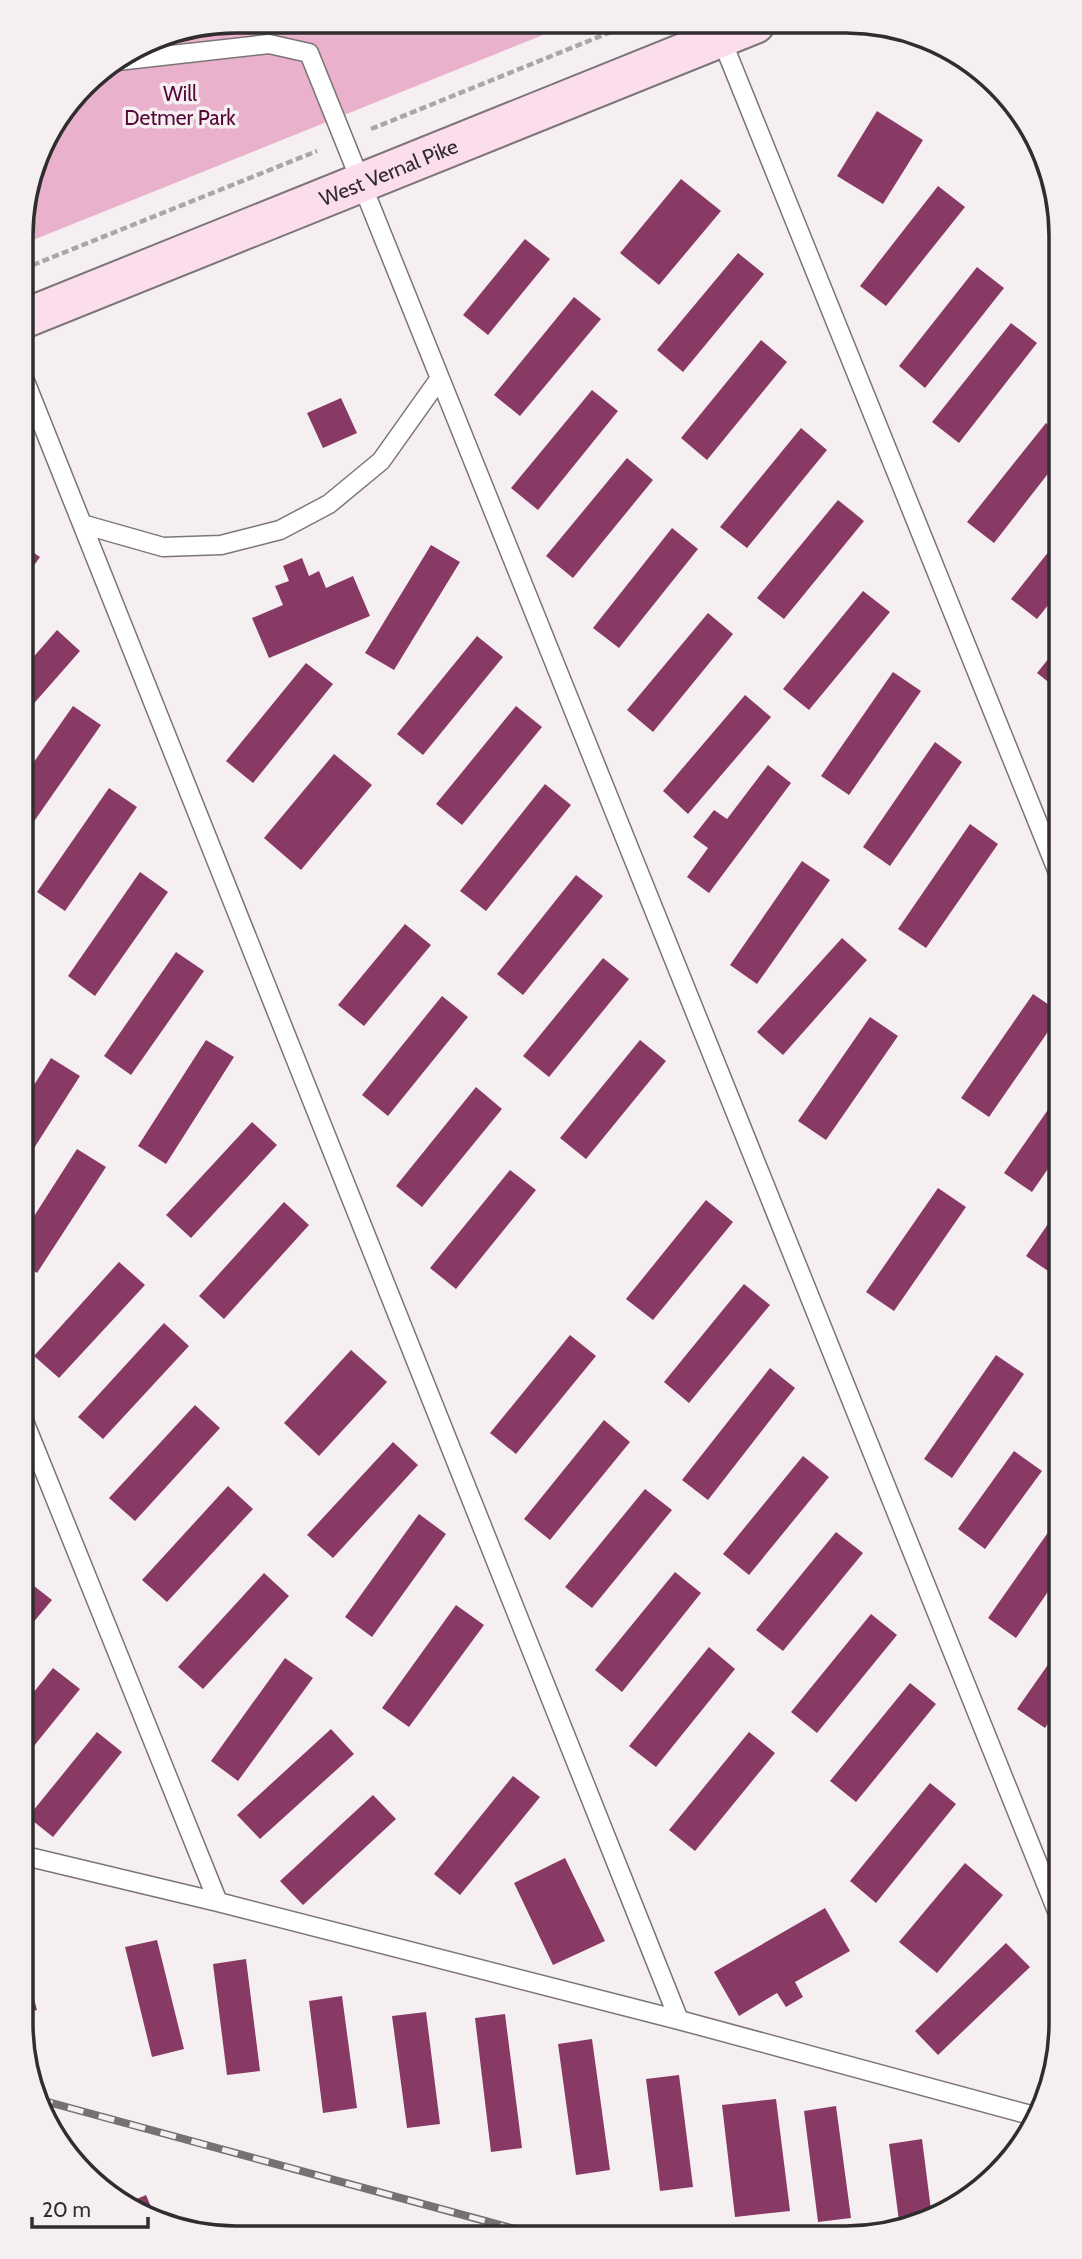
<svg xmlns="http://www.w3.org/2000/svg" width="1082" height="2259" font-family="Cabin,sans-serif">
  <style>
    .green { fill: #e9b1cb }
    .building { fill: #893a64 }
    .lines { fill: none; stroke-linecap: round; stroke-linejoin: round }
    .lane-casing { stroke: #7b7578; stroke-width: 21 }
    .secondary-casing { stroke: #7b7578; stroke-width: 42 }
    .path { stroke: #aaa5a7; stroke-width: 4.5; stroke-dasharray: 7 3.5; stroke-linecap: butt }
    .lane { stroke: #fff; stroke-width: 18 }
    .secondary { stroke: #fcddec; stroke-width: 38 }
    .rail-casing { stroke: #747172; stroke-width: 8 }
    .rail { stroke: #f6eff2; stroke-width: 5; stroke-dasharray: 16; stroke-linecap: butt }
    .labels { text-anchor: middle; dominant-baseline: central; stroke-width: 7; stroke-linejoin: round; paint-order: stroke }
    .park-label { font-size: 21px; fill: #560637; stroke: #f6eff2 }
    .street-label { font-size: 21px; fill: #2f2d2e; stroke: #f6eff2 }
    .rim { fill: none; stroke: #2f2d2e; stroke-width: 3.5 }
  </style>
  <rect width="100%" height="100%" fill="#f6eff2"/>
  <path class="green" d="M236,21l337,2 -550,221v-35l20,-68 51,-66 60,-38z"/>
  <path class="building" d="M877,111l46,29 -40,64 -46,-28z
    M681,179l40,32 -62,74 -39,-32z
    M938,186l27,21 -79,99 -26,-20z
    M525,239l25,20 -62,76 -25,-20z
    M738,253l26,21 -81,98 -26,-22z
    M977,267l27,21 -79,100 -26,-22z
    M574,297l27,22 -81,97 -26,-21z
    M1011,323l26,20 -78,100 -27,-21z
    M761,340l26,22 -80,98 -26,-22z
    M592,390l26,21 -80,99 -27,-22z
    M341,398l16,35 -34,15 -16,-35z
    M1046,423l15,12v22l-67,86 -27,-21z
    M801,428l26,22 -80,98 -27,-21z
    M627,458l26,22 -80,98 -27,-22z
    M838,500l26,21 -80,98 -27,-21z
    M672,528l26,21 -79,99 -26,-20z
    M1061,536v53l-24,30 -26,-20z
    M22,545l18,12 -18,25z
    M431,545l29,17 -66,108 -29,-17z
    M302,558l7,18 10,-5 7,17 27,-12 17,40 -101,42 -17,-40 31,-13 -8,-19 14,-5 -6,-15z
    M863,591l27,21 -81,98 -26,-21z
    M708,613l25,21 -80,98 -26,-22z
    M57,630l23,21 -58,66v-47z
    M477,636l26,21 -80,98 -26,-21z
    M1061,643v49l-24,-19z
    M306,663l27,21 -80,99 -27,-22z
    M893,672l28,19 -72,104 -28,-19z
    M745,695l26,22 -83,97 -25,-23z
    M73,706l28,19 -73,105 -6,-5v-46z
    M516,706l26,21 -80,98 -26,-21z
    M935,742l27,20 -72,104 -27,-19z
    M334,754l38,31 -71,85 -37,-32z
    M768,765l23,18 -82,110 -22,-16 21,-29 -15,-11 21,-27 13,9z
    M545,784l26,21 -85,106 -26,-20z
    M109,788l28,19 -72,104 -28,-19z
    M970,824l28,20 -72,104 -28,-19z
    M802,861l28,19 -73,104 -27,-19z
    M140,872l28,20 -73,104 -27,-20z
    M576,875l27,21 -80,99 -26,-21z
    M405,924l26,21 -67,81 -26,-21z
    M842,938l25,22 -84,95 -26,-23z
    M176,952l28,19 -73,104 -27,-19z
    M603,958l26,21 -80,98 -26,-21z
    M1033,994l28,19 -72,104 -28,-19z
    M442,996l26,21 -80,99 -26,-21z
    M870,1017l28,19 -72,104 -28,-19z
    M22,1024l12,9 -12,18z
    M206,1040l28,17 -68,107 -28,-18z
    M640,1040l26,21 -80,98 -26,-21z
    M51,1058l29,18 -58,91v-63z
    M476,1087l26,22 -80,98 -26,-21z
    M1061,1091v59l-29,42 -28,-19z
    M252,1122l25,23 -86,93 -25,-23z
    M77,1149l29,18 -69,106 -15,-10v-28z
    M510,1170l26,20 -80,99 -26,-21z
    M938,1188l28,19 -72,104 -28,-19z
    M706,1200l27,22 -80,98 -27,-21z
    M284,1202l25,23 -85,94 -25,-23z
    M1061,1205v60l-7,10 -28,-19z
    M119,1262l26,23 -86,93 -25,-22z
    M744,1284l26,21 -81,98 -25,-21z
    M164,1323l25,23 -86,93 -25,-22z
    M570,1335l26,21 -80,98 -26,-21z
    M351,1350l36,32 -68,74 -35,-33z
    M996,1355l28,19 -72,104 -28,-19z
    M770,1368l25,20 -87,112 -26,-20z
    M195,1405l25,23 -85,93 -26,-23z
    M604,1420l26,22 -80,98 -26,-21z
    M393,1442l25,23 -85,93 -26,-23z
    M1014,1451l28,20 -57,78 -27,-20z
    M803,1456l26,21 -80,98 -26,-21z
    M228,1486l25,23 -86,93 -25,-22z
    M645,1489l27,21 -80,98 -27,-21z
    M419,1514l27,20 -74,103 -27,-20z
    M1061,1514v59l-45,65 -28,-20z
    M836,1532l27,21 -80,98 -27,-21z
    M675,1572l26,21 -79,99 -27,-22z
    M264,1573l25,23 -86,93 -25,-22z
    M25,1579l27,21 -31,37v-54z
    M456,1605l28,20 -75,102 -27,-19z
    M871,1614l26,21 -80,98 -26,-21z
    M1061,1646v59l-16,23 -28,-19z
    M709,1647l26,22 -79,98 -27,-21z
    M285,1658l28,20 -75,103 -27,-20z
    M53,1668l27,21 -59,73v-54z
    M910,1683l26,21 -80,98 -26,-21z
    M331,1729l23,25 -94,85 -23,-24z
    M97,1732l25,20 -69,85 -25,-20z
    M749,1732l26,21 -80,98 -26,-21z
    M513,1776l27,21 -80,98 -26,-21z
    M930,1783l26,21 -80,99 -26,-22z
    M373,1795l23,24 -93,86 -23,-24z
    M565,1858l40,83 -52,24 -39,-82z
    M965,1863l38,32 -66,78 -38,-31z
    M825,1908l25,43 -55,31 8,15 -17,10 -9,-14 -38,23 -25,-44z
    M157,1940l27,109 -32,8 -27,-110z
    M1006,1943l24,24 -92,88 -23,-24z
    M21,1950l16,60 -16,4z
    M246,1959l14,112 -33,4 -14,-111z
    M342,1996l15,112 -34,5 -14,-112z
    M426,2012l14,112 -33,4 -15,-112z
    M505,2014l17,134 -31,4 -16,-134z
    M592,2039l18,131 -34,5 -18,-131z
    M679,2075l14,112 -33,4 -14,-112z
    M776,2099l14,112 -55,6 -13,-112z
    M836,2106l15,112 -33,4 -14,-111z
    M922,2139l10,79 -18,9 -14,2 -11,-85z
    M146,2195l12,28 -33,-19z"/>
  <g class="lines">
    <g class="lane-casing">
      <path id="lane" d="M721,38l340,842
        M117,61l152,-17 40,9 752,1868
        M23,376l656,1644
        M82,524l81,23 58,-2 59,-15 49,-26 52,-43 59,-83
        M22,1416l196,486 461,118 359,97
        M21,1855l197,47"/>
    </g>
    <g class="secondary-casing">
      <g id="secondary">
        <path id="s1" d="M23,319l732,-295"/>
      </g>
    </g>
    <path class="path" d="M371,129l262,-106
      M23,269l294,-118"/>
    <use href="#lane" class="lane"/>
    <use href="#secondary" class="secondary"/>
    <g class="rail-casing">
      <path id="rail" d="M37,2099l507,138"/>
    </g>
    <use href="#rail" class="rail"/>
  </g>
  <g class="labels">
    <g class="park-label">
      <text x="180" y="93">Will<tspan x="180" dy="24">Detmer Park</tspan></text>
    </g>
    <g class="street-label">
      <text stroke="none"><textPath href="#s1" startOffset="394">West Vernal Pike</textPath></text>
    </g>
  </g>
  <path d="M0 0H1082V2259H0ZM236 33H846A203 203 0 0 1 1049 236V2023A203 203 0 0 1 846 2226H236A203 203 0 0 1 33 2023V236A203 203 0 0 1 236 33Z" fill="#f6eff2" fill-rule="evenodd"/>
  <path class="rim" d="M236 33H846A203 203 0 0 1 1049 236V2023A203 203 0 0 1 846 2226H236A203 203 0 0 1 33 2023V236A203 203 0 0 1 236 33Z"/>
  <path d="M32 2217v10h116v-10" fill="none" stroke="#2f2d2e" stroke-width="3.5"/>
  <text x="42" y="2217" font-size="21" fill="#2f2d2e" stroke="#f6eff2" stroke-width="5" paint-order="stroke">20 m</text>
</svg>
